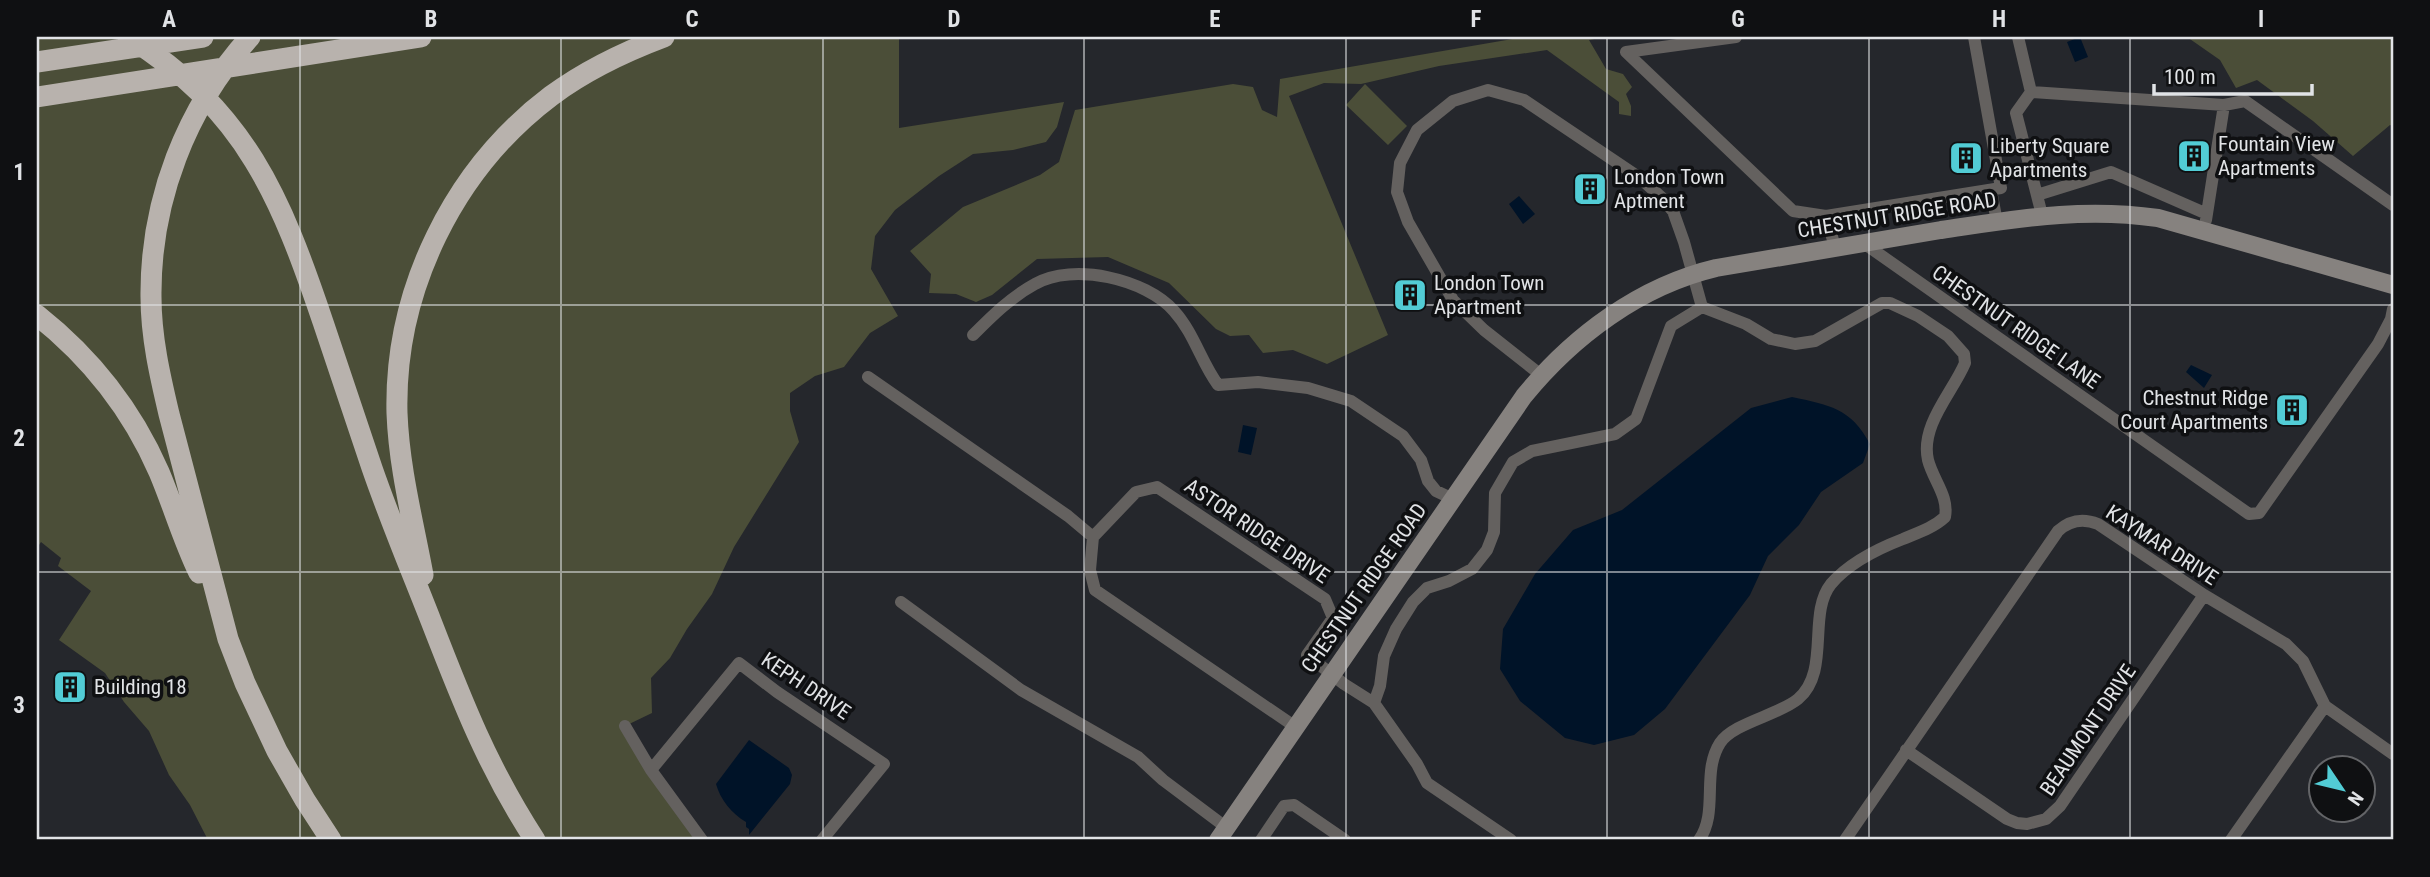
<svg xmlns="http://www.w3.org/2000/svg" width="2430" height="877" font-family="'Roboto Condensed',sans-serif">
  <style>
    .green { fill: #4b4e38 }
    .water { fill: #001328 }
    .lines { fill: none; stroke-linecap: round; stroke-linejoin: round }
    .street { stroke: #64615f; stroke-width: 12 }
    .secondary { stroke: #86827f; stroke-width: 18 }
    .highway { stroke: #b8b2ad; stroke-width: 21 }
    .grid { fill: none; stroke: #e1e3e6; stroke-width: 2; stroke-opacity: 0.55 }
    .labels { text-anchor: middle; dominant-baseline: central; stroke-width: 7; stroke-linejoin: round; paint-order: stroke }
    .poi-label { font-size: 21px; fill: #e1e3e6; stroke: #0f1012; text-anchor: start }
    .street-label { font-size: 21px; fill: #e1e3e6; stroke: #0f1012 }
    .neatline { fill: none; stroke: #e1e3e6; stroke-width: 2.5 }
    .grid-label { font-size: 23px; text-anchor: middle; font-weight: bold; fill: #e1e3e6 }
  </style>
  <rect width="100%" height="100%" fill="#25272c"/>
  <path class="green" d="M37,37h862v91l165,-26 -7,25 -11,15 -33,8 -40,4 -34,22 -44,34 -20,26 -4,33 27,47 -28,17 -26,34 -29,9 -25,17v18l9,31 -65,105 -22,47 -25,35 -17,29 -19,20 1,35 -27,13 77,114h-494l-18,-35 -21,-30 -20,-44 -25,-29 -19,-29 -46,-33 32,-49 -33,-25 3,-8 -20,-16 -4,6z
    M1524,37h81l-16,3 17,29 17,5 9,13 -6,7 5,12v10l-12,-2v-12l-72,-52 -108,16 -78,18 -37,-1 -35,13 99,239 -61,29 -34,-14 -30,3 -14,-18 -19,1 -14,-7 -47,-46 -61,-26 -71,2 -45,36 -16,7 -20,-8 -27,-1 2,-19 -21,-23 53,-44 77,-32 19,-13 16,-52 158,-26 20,3 9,23 15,7 3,-38z
    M2187,37h206v89l-3,-1 -37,31 -40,-35 -56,-41 -21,8 -16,-28z
    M1365,84l42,42 -19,19 -42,-40z"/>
  <path class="water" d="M2080,37l8,20 -13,5 -8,-20z
    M1519,196l16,18 -12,10 -14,-20z
    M2191,365l21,10 -8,13 -18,-16z
    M1792,397c37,8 59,11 78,47l-7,19 -42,29 -22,33 -31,31 -18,39 -85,114 -31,26 -40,10 -29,-7 -45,-37 -20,-32 3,-40 32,-55 38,-44 49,-20 129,-102z
    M1243,425l14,3 -6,27 -13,-3z
    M749,740l40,28 3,7 -2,9 -41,51v-6l-3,-2v-5c-14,-8 -26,-23 -30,-38z"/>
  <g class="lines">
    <path class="street" d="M1736,37l-110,15 167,159 33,5 175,-28 -27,-151
      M2018,37l13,55 -15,21 26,102
      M2031,92l193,13 21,-4 148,104
      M1991,190l6,32
      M2037,195l74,-23 96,42
      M1826,216l9,31
      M2206,220l18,-115
      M1862,242l387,272 10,-1 119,-169 13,-25 2,-10
      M973,335c19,-19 38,-38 62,-51 38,-22 111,-5 139,27 20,22 27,51 44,74l40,-3 50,6 43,13 52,35 18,24 7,21 8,10 17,8
      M868,377l200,139 25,21 -3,33 5,20 202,138
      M1093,537l43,-45 21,-5 168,112 8,19 -26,37 37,29 30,19 43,61 10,19 84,57
      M901,602l120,88 117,67 25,23 64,48
      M1374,703l6,-17 4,-30 12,-27 17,-27 14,-14 22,-7 23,-12 15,-19 7,-18 1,-39 18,-31 19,-11 83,-17 21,-15 35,-93 31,-19 -18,-65 -11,-31 -12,-14 -21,-19 -116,-78 -36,-10 -35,11 -36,29 -17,33 -3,29 11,30 45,78 31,30 57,45
      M625,726l26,44 51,70
      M1906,750l101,69 10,4 10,1 19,-5 14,-13 144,-211
      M651,770l88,-107 38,29 107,72 -62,76
      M1261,840l23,-34 10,-1 51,35
      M1699,840c20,-28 2,-67 21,-97 13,-20 59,-28 78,-44 33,-28 9,-85 33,-115 18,-21 46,-35 72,-45 14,-6 30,-11 42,-22 4,-21 -12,-37 -17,-57 -8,-35 25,-68 37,-97l-1,-9 -16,-18 -30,-20 -28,-13h-8l-67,38 -20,3 -24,-5 -25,-15 -44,-17
      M1845,840l213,-309c12,-11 25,-13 40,-7l106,71 82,49 17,17 22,45 68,48
      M2231,840l94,-134"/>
    <path class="secondary" d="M1218,840l306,-444c49,-60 116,-110 192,-128 75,-13 150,-26 225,-38 76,-11 140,-23 217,-12l235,67"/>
    <path class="highway" d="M128,37c118,73 153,161 195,285 16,49 33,97 49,146 18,52 39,102 59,153 31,80 57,147 104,219
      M250,37c-64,71 -100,164 -99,260 0,40 9,79 18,117l59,225 17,44 32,68 28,49 26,40
      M37,62l166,-25
      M37,97l384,-60
      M37,315c53,42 95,95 122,157 14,33 24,68 40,101
      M423,575c-10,-54 -24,-107 -26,-162 -3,-123 57,-244 154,-317 35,-26 73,-44 113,-59"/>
  </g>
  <path class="grid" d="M300,37v803M561,37v803M823,37v803M1084,37v803M1346,37v803M1607,37v803M1869,37v803M2130,37v803M37,305h2356M37,572h2356"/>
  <defs>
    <g id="building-square" transform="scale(1.75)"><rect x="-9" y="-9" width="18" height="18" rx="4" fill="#52ccd5" stroke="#0f1012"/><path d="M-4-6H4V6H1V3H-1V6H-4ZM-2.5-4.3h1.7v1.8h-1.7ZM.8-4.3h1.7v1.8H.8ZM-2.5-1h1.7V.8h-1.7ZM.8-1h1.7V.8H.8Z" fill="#111"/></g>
  </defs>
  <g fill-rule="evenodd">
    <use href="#building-square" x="2194" y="156"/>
    <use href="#building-square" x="1966" y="158"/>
    <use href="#building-square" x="1590" y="189"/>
    <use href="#building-square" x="1410" y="295"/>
    <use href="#building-square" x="2292" y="410"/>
    <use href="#building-square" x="70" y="687"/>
  </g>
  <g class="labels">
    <g class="poi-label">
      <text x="2218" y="144">Fountain View<tspan x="2218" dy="24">Apartments</tspan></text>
      <text x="1990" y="146">Liberty Square<tspan x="1990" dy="24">Apartments</tspan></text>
      <text x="1614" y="177">London Town<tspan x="1614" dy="24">Aptment</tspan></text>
      <text x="1434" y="283">London Town<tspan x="1434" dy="24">Apartment</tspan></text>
      <text x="2268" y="398" text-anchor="end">Chestnut Ridge<tspan x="2268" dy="24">Court Apartments</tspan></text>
      <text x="94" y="687">Building 18</text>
    </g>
    <g class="street-label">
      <text transform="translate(1897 215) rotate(-9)">CHESTNUT RIDGE ROAD</text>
      <text transform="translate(2016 327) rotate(35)">CHESTNUT RIDGE LANE</text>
      <text transform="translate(1257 531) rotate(34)">ASTOR RIDGE DRIVE</text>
      <text transform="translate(2162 545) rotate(33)">KAYMAR DRIVE</text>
      <text transform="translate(1364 588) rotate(-55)">CHESTNUT RIDGE ROAD</text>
      <text transform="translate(806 686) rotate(34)">KEPH DRIVE</text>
      <text transform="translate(2088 730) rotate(-56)">BEAUMONT DRIVE</text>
    </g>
  </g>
  <rect width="2430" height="877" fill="none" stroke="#0f1012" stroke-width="77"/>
  <g transform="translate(2342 789) rotate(125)"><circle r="33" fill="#0f1012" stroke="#636467" stroke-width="2"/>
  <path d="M0-5L12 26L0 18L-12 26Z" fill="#52ccd5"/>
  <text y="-10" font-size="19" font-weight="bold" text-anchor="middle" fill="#e1e3e6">N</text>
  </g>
  <path d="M2154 84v10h158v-10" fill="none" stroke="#e1e3e6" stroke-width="3.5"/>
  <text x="2164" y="84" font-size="21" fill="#e1e3e6" stroke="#0f1012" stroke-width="5" paint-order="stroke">100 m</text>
  <rect x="38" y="38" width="2354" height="800" class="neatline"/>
  <g class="grid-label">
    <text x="169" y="27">A</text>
    <text x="431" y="27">B</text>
    <text x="692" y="27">C</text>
    <text x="954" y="27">D</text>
    <text x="1215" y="27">E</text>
    <text x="1476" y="27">F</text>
    <text x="1738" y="27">G</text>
    <text x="1999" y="27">H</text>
    <text x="2261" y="27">I</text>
    <text x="19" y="180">1</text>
    <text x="19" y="446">2</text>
    <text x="19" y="713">3</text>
  </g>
</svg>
